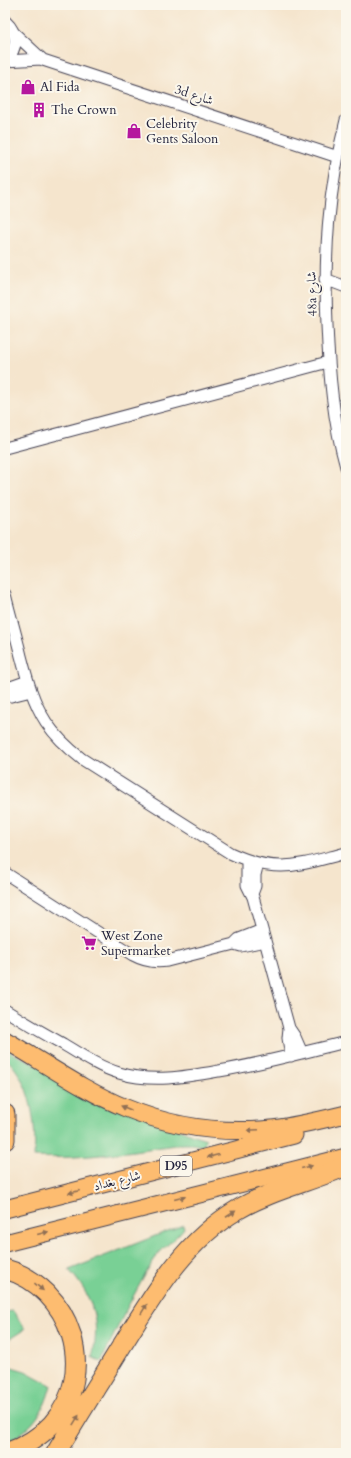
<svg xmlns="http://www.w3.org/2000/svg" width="351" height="1458" font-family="Cardo,Amiri,serif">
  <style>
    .green { fill: #79d095; stroke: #4e7968 }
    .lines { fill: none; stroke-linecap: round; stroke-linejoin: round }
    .street-casing { stroke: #423f51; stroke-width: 13 }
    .primary-casing { stroke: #423f51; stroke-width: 19 }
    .highway-casing { stroke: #423f51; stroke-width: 21 }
    .street { stroke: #fff; stroke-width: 11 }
    .primary { stroke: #fdbc6f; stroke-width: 17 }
    .highway { stroke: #fdbc6f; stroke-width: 19 }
    .oneway { fill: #906f55 }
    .labels { text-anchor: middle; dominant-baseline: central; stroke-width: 4; stroke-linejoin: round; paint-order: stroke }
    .shield { fill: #fbf7ec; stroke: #636270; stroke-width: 1 }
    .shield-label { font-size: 12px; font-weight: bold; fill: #22223b }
    .poi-label { font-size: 13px; fill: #22223b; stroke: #fbf7ec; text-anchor: start }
    .street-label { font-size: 13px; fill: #22223b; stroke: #fbf7ec }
  </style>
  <rect width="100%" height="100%" fill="#fbf7ec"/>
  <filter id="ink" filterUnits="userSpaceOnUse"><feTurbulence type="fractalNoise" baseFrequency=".025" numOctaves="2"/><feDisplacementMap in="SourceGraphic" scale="8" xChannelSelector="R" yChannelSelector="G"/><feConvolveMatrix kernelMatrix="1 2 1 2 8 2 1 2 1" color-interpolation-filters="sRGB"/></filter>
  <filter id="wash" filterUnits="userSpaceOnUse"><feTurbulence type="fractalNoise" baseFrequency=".012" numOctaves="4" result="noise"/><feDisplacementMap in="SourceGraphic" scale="16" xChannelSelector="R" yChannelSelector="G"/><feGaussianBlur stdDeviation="0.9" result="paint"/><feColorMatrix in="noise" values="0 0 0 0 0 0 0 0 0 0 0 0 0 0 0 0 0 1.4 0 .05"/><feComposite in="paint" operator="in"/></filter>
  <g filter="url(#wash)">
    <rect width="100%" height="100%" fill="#f5e5cd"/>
    <path class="green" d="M5,1050l186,84 15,5 -3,7 -11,-2h-10c-49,7 -99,16 -148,13 3,-31 -3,-78 -29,-99z
      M183,1225l1,3c-8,11 -20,18 -28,29 -21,33 -38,69 -55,105l-9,-5c9,-34 1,-61 -23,-87z
      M13,1311l12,18 -20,13v-30z
      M5,1365l20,6 26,14c-7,28 -19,45 -46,58z"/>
  </g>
  <g filter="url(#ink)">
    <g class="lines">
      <g class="street-casing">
        <path id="street" d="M5,21c13,12 14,27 0,40
          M14,33l29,27 295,97
          M5,61l36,-2
          M346,120c-18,70 -22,134 -19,205 2,48 6,96 19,142
          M325,279l21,8
          M5,448l323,-86
          M5,594c5,21 11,41 16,62 6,23 12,46 25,66 10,15 22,26 36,37l148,94c48,22 68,12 116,0
          M5,692l6,-5 17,-6
          M5,695l6,1 20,-5
          M247,860v25l6,12 36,131 6,9 7,16
          M5,873l128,82c11,6 22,8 34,6l67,-17 7,2 24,-5
          M252,894l3,-8v-11l3,-12
          M234,944l5,-5 23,-9
          M5,1010c19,12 38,23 58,34 18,11 36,23 56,29 33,10 66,4 100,-2 42,-7 85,-19 127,-29
          M289,1028l-1,10 3,18"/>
      </g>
      <g class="primary-casing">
        <path id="primary" d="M5,1040c40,23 79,51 121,68 46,19 96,26 146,21 25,-3 49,-9 74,-15
          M5,1209l289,-74
          M5,1243l341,-86"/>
      </g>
      <g class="highway-casing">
        <path id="highway" d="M5,1114v26
          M5,1269c66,18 94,103 47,155 -12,13 -29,23 -46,29
          M56,1453c21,-35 43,-70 65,-106 32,-51 62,-105 116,-137 34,-20 73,-28 109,-44"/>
      </g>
      <use href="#street" class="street"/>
      <use href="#primary" class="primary"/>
      <use href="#highway" class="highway"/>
    </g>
    <defs><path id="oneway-solid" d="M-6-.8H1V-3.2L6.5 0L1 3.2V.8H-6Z"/></defs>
    <g class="oneway">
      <use href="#oneway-solid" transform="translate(126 1108) rotate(-157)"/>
      <use href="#oneway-solid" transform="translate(253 1130) rotate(177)"/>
      <use href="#oneway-solid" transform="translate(213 1156) rotate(166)"/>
      <use href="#oneway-solid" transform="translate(307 1167) rotate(-14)"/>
      <use href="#oneway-solid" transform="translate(74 1192) rotate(166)"/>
      <use href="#oneway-solid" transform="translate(180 1198) rotate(-14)"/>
      <use href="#oneway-solid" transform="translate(231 1214) rotate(-33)"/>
      <use href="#oneway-solid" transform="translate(43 1233) rotate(-14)"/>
      <use href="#oneway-solid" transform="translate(39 1287) rotate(40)"/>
      <use href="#oneway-solid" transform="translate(144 1309) rotate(-58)"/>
      <use href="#oneway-solid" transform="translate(76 1420) rotate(-58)"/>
    </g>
  </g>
  <defs>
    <g id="shop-bare" transform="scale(1.2)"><path d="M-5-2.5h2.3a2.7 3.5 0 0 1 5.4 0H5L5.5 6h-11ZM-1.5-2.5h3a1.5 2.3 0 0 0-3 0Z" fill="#b5179e" stroke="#fbf7ec" stroke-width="2.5" paint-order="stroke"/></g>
    <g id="building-bare" transform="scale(1.2)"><path d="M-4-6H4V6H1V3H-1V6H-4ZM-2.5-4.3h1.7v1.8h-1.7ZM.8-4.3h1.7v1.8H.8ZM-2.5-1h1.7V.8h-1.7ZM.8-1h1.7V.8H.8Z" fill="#b5179e" stroke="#fbf7ec" stroke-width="2.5" paint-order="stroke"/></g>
    <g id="supermarket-bare" transform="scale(1.2)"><path d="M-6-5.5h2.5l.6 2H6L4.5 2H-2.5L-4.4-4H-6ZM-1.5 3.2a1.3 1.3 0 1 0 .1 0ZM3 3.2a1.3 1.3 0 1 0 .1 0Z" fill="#b5179e" stroke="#fbf7ec" stroke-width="2.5" paint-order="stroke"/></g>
  </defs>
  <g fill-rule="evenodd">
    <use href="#shop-bare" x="28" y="87"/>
    <use href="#building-bare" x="39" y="110"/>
    <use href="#shop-bare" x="134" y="131"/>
    <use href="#supermarket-bare" x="89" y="943"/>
  </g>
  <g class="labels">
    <rect class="shield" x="160" y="1156" width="32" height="20" rx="3"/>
    <g class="shield-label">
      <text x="176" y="1166">D95</text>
    </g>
    <g class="poi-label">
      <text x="40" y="87">Al Fida</text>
      <text x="51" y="110">The Crown</text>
      <text x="146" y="124">Celebrity<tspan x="146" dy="15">Gents Saloon</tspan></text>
      <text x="101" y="936">West Zone<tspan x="101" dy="15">Supermarket</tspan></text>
    </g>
    <g class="street-label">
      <text transform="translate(194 95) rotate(18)">3d شارع</text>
      <text transform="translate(312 294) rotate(-91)">48a شارع</text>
      <text transform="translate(117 1181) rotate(-14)">شارع بغداد</text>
    </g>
  </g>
  <rect width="351" height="1458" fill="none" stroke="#fbf7ec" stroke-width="20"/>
</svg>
